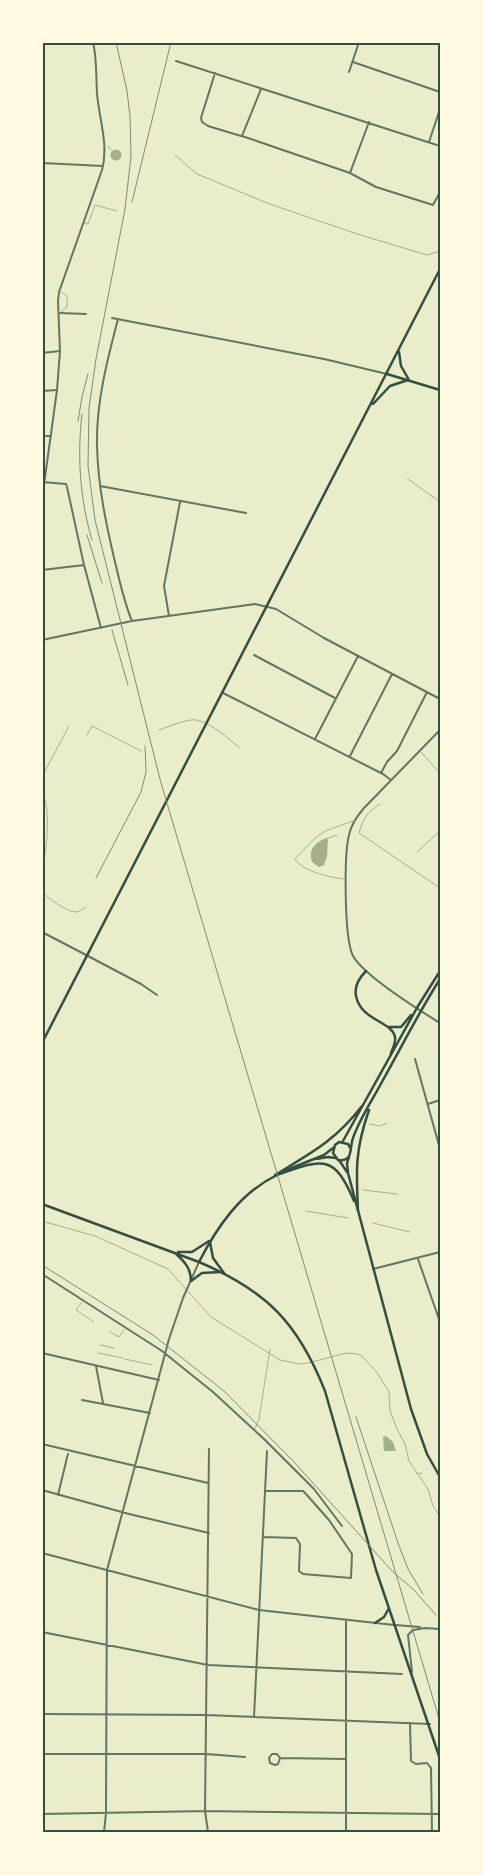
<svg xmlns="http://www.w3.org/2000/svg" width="483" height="1875" font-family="Cabin,sans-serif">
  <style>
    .water { fill: #a3b18a }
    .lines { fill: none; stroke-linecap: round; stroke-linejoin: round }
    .stream { stroke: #a3b18a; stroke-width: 1 }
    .service { stroke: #617663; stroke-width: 0.5 }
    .minor { stroke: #617663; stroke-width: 2 }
    .tertiary { stroke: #617663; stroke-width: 2 }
    .secondary { stroke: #344e41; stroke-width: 2.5 }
    .primary { stroke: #344e41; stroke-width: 2.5 }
    .trunk { stroke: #344e41; stroke-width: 2.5 }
    .rail { stroke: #7c8e77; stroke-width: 1 }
    .neatline { fill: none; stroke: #344e41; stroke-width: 2 }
  </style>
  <rect width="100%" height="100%" fill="#e9edc9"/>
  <path class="water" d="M110.5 155a5.5 5.5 0 1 1 11 0a5.5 5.5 0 1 1-11 0Z
    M326,838l2,2 -1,16 -3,9 -5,2 -7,-5c-4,-13 3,-19 14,-24z
    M386,1436l7,6 3,9h-12l-1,-14z"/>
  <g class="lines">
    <path class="stream" d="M108,146l3,4
      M175,155l22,19 70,29 87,30 73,22 13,-4
      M408,479l32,23
      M159,730c9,-3 29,-12 38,-10 14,3 32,19 43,28
      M380,804c-13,8 -17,15 -21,29l81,55
      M326,839l11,-4
      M369,1124l11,2 7,-3
      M363,1190l34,4
      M306,1211l42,7
      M42,1221l53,15 73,33 43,48 69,43 20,4 8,-1 38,-10 12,1 5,3 15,17 11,18 1,19 7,18 8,15 4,17 19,28 5,17 7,11
      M373,1223l37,9
      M100,1345l14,3
      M98,1353l25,5
      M125,1359l27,6
      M416,1474l6,-1"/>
    <path class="service" d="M85,223l3,1 7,-19 22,6
      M61,292l6,4v11l-6,5
      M87,735l5,-9 49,25
      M421,752l19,21
      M42,781l2,-8 25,-47
      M42,792c10,18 4,60 0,79
      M417,852l23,-21
      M345,879c-14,-1 -43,-8 -50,-20l19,-20 11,-8 28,-10
      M42,892c5,6 26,20 33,20 4,0 8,-3 11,-5
      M82,1302l-6,8 18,12
      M110,1332l9,5 5,-7
      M255,1429l4,-10 11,-70"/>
    <path class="minor" d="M176,61l264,85
      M353,62l87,30
      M349,72l10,-30
      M215,73l-14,45 1,4 6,4 33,10
      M261,89l-19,47 108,37
      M369,122l-19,51 26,14 57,18 7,-13
      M429,142l11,-33
      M42,163l61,3
      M118,319c-11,42 -22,84 -21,127 1,40 9,78 18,116 5,20 9,40 17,59
      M42,353l18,-2
      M42,391l15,-1
      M42,436h9
      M42,482l24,2 1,3 17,78 17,63
      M100,486l146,27
      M42,570l42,-5
      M169,616l-5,-30 16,-84
      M42,640l90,-19 123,-17 21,5 48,29 116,61
      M254,655l81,43
      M223,693l160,81 8,6
      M440,730l-76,78c-7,8 -13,17 -15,27 -5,20 -5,103 4,121 12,21 66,54 87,67
      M315,739l43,-83
      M350,756l42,-82
      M381,773l6,-11 10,-11 30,-59
      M88,956l53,28 16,11
      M415,1059l25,90
      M428,1104l12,-4
      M418,1259l22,63
      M373,1269l67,-17
      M42,1274l120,77 51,41 51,47 50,50 28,37
      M42,1353l117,27
      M96,1366l7,37
      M82,1400l68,13
      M42,1444l166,39
      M66,1461l2,-7
      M42,1490l87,24 80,19
      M58,1495l8,-33
      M263,1537l33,1 4,6 -1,27 4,3 48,4 1,-24 -23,-34 -23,-26 -3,-3h-38
      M42,1553l217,57 135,15
      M346,1620v212
      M42,1632l166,33 194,9
      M42,1714l164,1 224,9
      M254,1717l13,-266
      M410,1723l1,38 5,3 11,-1 4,5 1,64
      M42,1754h164l39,3
      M280,1758l-2,6 -3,1 -5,-2 -1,-5 3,-4h5l3,4 66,1
      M42,1814l163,-3 235,3
      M104,1832l2,-19 1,-243 62,-231 14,-41 16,-36
      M208,1832l-3,-21 4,-362"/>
    <path class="tertiary" d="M60,313l26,1
      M112,318l212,41 63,15
      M42,499l15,-109 3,-39 -2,-50 1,-9 43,-122c7,-25 -3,-51 -5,-77 -1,-17 0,-34 -4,-51
      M42,932l46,24
      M395,1625l25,2
      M424,1628l16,1
      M412,1672l-4,-37 5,-5 12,-2"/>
    <path class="secondary" d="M399,352l2,14 8,14
      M387,374l53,16
      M373,404l17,-18 18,-6
      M42,1043l398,-774
      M349,1157l-2,6 1,10 63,236 16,45 13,23
      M339,1160l8,12
      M277,1175c45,-16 57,-22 77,26
      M199,1262c68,29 99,61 126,129l51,179 64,189
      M191,1281l11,-8 18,-1
      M375,1623l9,-6 5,-9"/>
    <path class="primary" d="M316,1159l12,-2 8,1
      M284,1171l40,-16 9,-7
      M42,1204l157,58c18,-35 41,-69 78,-87
      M210,1242l3,16 11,15
      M178,1252h14l17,-11
      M175,1253c9,8 16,15 16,28"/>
    <path class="trunk" d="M366,971c-7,7 -12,15 -10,25 5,25 36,25 39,41 1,5 -2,11 -4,16
      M388,1027h13l10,-12
      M343,1141l75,-135 22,-35
      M351,1149l-3,-5 -9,-2 -4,3 -2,8 5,7c16,2 11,-12 15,-22 7,-20 20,-39 30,-58 19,-34 36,-68 57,-101
      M275,1175c36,-22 60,-34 87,-69
      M358,1211c-2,-41 -3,-61 11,-101"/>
    <path class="rail" d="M116,42l11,49 3,25 1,40 -6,53 -29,150 -7,49 -1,58 7,54 66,263 279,939
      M132,202l39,-160
      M82,414c-5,42 -2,86 10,126
      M78,421l4,-24 6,-23
      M87,535l15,48
      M112,630l16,55
      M96,878l45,-86 5,-20 -1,-26
      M42,1265l111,70 71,56 70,71 99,110 21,18 22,25
      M356,1417l42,126 10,26 15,25"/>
  </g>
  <rect width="483" height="1875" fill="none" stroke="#fefae0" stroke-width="88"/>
  <rect x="44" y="44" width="395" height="1787" class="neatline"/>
</svg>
